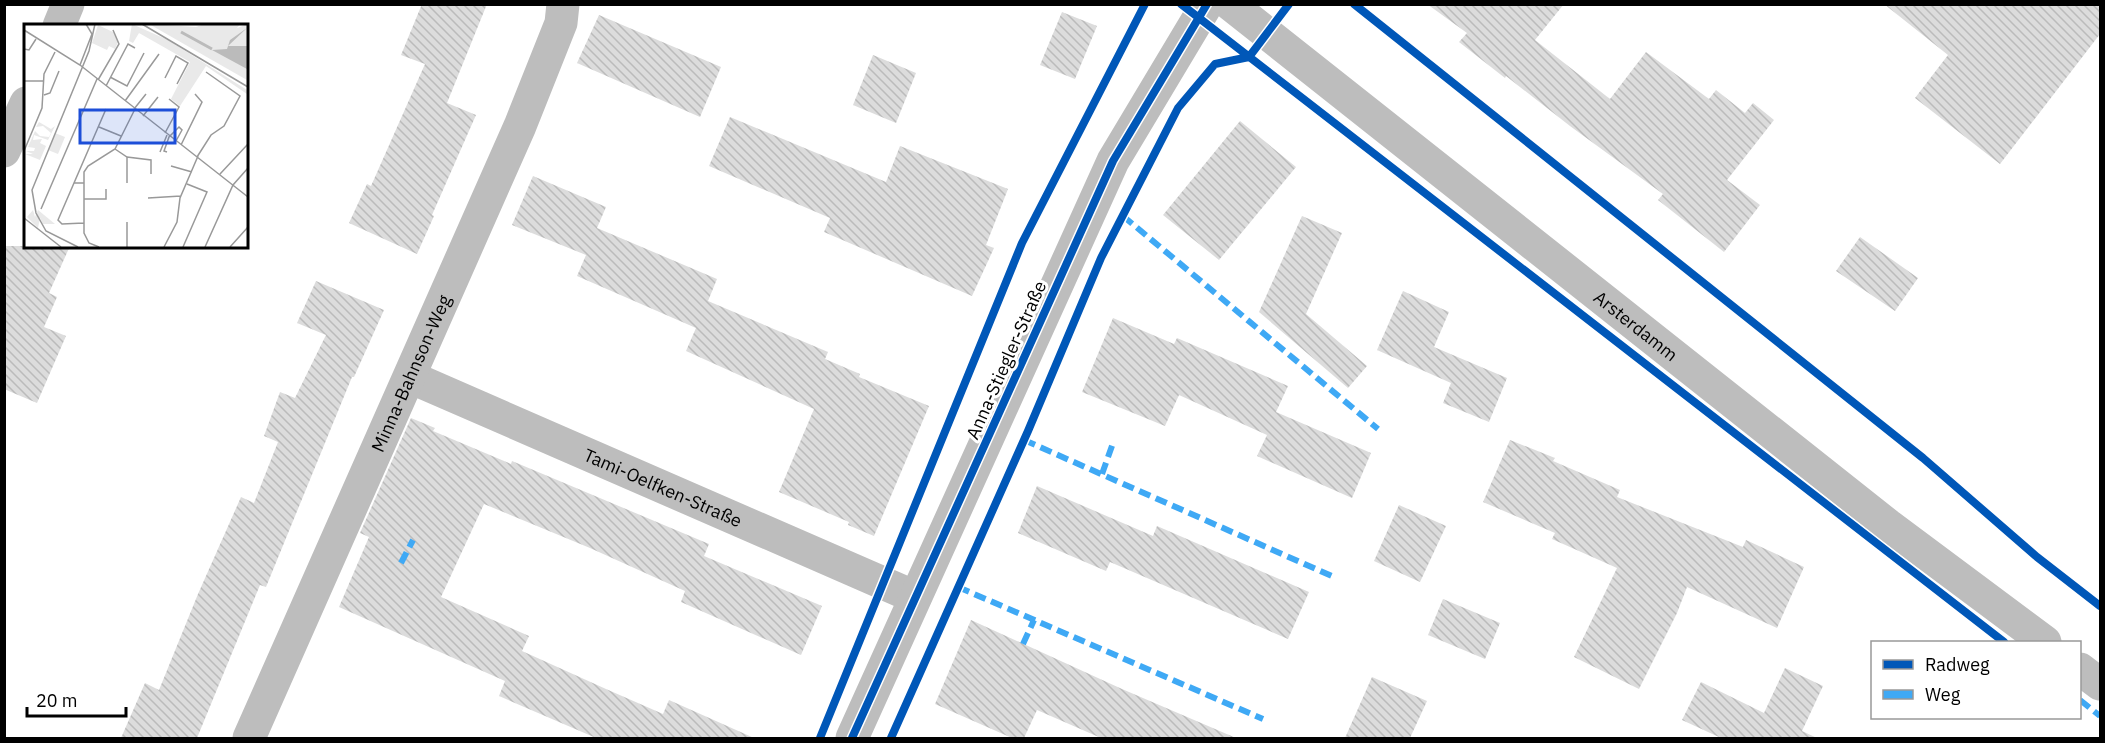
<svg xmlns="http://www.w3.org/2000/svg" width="2105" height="743" font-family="'IBM Plex Sans',sans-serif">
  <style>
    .building { fill: url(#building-back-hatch) }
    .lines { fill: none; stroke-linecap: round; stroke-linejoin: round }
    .minor { stroke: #bdbdbd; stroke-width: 33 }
    .tertiary { stroke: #bdbdbd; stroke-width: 33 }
    .quiet { stroke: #3fa9f5; stroke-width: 6; stroke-dasharray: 12 6; stroke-linecap: butt }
    .cycleway-casing { stroke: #fff; stroke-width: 11 }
    .cycleway { stroke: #0057b8; stroke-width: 8 }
    .labels { text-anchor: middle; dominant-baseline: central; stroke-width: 6; stroke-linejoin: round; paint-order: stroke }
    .street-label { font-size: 18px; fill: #000; stroke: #fff }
    .inset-river { fill: none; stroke: #bbb; stroke-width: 3 }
    .inset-road { fill: none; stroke: #999; stroke-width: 1.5 }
    .view { fill: #1d4ed8; fill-opacity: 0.15; stroke: #1d4ed8; stroke-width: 3 }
    .inset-edge { fill: none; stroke: #000; stroke-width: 3 }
  </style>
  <defs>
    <pattern id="building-back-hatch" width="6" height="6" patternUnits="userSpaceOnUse" patternTransform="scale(1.5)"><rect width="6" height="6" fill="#dcdcdc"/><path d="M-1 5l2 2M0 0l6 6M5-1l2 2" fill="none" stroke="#bbb"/></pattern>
  </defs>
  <rect width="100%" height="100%" fill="#fff"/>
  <path class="building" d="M422,4h65l-40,99 29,12 -44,100 2,1 -17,38 -68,-31 18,-39 4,2 54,-122 -24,-9z
    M1427,4h137l-29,36 75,59 36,-47 63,47 7,-9 29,23 8,-10 21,17 -47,60 33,25 -36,47 -66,-52 5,-6 -93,-68 -64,-50 -1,2 -46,-36 8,-9z
    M1884,4h216v30l-100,130 -85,-66 33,-43z
    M1062,12l35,14 -22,53 -35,-14z
    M599,15l122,52 -21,50 -123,-54z
    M873,55l43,18 -20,50 -43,-18z
    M730,117l156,65 14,-36 108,43 -22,56 8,3 -22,48 -148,-64 6,-14 -121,-52z
    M1240,121l56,46 -77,93 -56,-45z
    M533,176l73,31 -9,21 120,51 -9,22 120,51 -3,7 35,15 -1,3 70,29 -55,130 -26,-11 1,-3 -70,-30 35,-83 -128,-58 10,-23 -119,-52 9,-21 -74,-30z
    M1302,216l40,17 -36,81 61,52 -19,22 -89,-76z
    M1860,237l58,41 -23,33 -59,-40z
    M4,246h66l-21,47 8,4 -13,30 22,9 -29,67 -33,-14z
    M316,281l68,29 -30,67h-2l-86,210 -6,-2 -63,153h-76l24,-55 14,7 39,-96 43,-97 13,6 24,-61 -14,-6 16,-44 15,6 31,-63 -29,-12z
    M1403,291l46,21 -15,35 73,31 -18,44 -46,-19 8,-20 -74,-33z
    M1113,318l61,26 3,-6 111,48 -12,26 95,41 -19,45 -95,-42 10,-21 -88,-40 -14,31 -83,-34z
    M411,418l24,10 -2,3 78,33 1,-3 197,83 -5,12 118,50 -21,49 -120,-53 4,-11 -95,-43 -106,-44 -43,93 88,39 -7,15 84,38 57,25 6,-14 85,38h-158l-97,-42 6,-15 -166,-74 30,-70 -9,-4z
    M1510,440l45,18 -2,3 67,29 -3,7 126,50 3,-7 58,27 -27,61 -90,-41 -10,26 -38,76 -65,-32 43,-89 -65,-29 3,-6 -72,-31z
    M1037,486l116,50 4,-10 152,66 -21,47 -178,-77 -4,9 -88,-38z
    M1399,505l47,21 -26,56 -46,-21z
    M1443,599l57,24 -15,36 -57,-24z
    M971,620l151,69 114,49h-135l-64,-28 -13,28h-12l-77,-34z
    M1785,668l38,18 -21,45 15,7h-96l-39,-18 19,-38 63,31z
    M1372,677l55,24 -17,37h-65z"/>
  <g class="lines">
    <g class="minor">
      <path d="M59,26l9,-22"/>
      <path d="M4,151l22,-48"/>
      <path id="s1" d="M410,377l505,220"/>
      <path id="s2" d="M249,738l271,-612 41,-103 2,-19"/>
      <path d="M852,738l261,-577 94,-157"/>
    </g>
    <g class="tertiary">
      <path id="s3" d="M1230,4l658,521 157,117"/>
      <path d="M2080,669l20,15"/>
    </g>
    <path class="quiet" d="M1123,216l255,213
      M1024,440l310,137
      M1102,474l11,-31
      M401,563l12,-23
      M958,587l305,132
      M1023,644l11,-24
      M2080,700l20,16"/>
    <g class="cycleway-casing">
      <path id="cycleway" d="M1181,4l823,638
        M1354,4l569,454 114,99 63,49
        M820,738l202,-495 123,-239
        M852,738l261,-577 94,-157
        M891,738l137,-307 73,-173 77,-150 37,-44 34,-7 40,-53"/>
    </g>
    <use href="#cycleway" class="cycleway"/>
  </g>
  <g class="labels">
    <g class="street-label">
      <text stroke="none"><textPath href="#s3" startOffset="518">Arsterdamm</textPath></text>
      <text transform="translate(1006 360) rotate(-66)">Anna-Stiegler-Straße</text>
      <text stroke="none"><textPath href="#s2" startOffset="399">Minna-Bahnson-Weg</textPath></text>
      <text stroke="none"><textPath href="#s1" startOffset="276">Tami-Oelfken-Straße</textPath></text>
    </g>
  </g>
  <g transform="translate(24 24)">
    <rect width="224" height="224" fill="#fff"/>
    <path d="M108,0l36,16 79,50v4l-41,-28 -26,40 -9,-7 19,-37 -51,-29 -6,10 -4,-2zM74,1l15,7 5,10 -3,7 -6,-3 -2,4 -15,-7z" fill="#e9e9e9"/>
    <path d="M125,0l47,3 8,-3 12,13 31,-13v56zM9,186l2,7 3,-7 17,14h-12l-3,-6 -2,10 -11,-11z" fill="#e9e9e9"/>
    <path d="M180,0h36l-8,11 -18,4zM15,98l12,7 4,-3 -7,14 -14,-5 -1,5 9,-1 -2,4 6,3 -6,14 -15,-6h8l-7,-3h8l1,-3 -7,-1 7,-16 5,5 9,1 2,-4 -8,-7 -7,1zM31,109l10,4 -7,17 -10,-4z" fill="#e9e9e9"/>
    <path d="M223,4l-19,18h19v23l-35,-19 15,-1 3,-9z" fill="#bbb"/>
    <path class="inset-river" d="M157,8l31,17"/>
    <path class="inset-road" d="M118,0l106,63M0,6l56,35 168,132M0,25l5,1 7,-11M56,41l12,-31 -6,-10M86,53l17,9 17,-33M141,54l11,-22 12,7 -11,21M74,56l21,-36 -6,-14M0,57h19M82,62l22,-42 7,4M20,71l6,-2 9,-22M101,77l34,-47M110,85l12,-15M119,92l15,-19M75,103l22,9M141,109l14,-26 -10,-8M157,121l21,-43 -7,-8M91,125l12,8 24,3v14M0,127l18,-43 2,-34 11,-22M136,128l7,-17M143,128l-3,-1 5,-14 10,-10 3,3 -6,11M173,133l14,-22 13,-9 16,-30 -34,-24M147,142l21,6M196,150l28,-30M50,159l-16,37 4,4 22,-1M60,159h-10l32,-74M103,159v-26M124,174l33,-2M60,175h22v-10M17,185l56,-130M0,194l37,29M54,223l-32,-16 -10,-18 -4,-23 57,-139 6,-27M75,223l-10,-4 -5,-10v-61l4,-6 27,-17 20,-40M103,223v-25M140,223l13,-25 3,-24 18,-42M159,223l24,-55 -20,-8M181,223l28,-62 15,-17M206,223l18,-20"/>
    <path class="view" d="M56,86h95v33h-95z"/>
    <rect width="224" height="224" class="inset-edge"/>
  </g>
  <rect width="2105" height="743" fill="none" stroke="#000000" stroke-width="12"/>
  <rect x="1871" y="641" width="210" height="78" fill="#ffffff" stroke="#999999" stroke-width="1.5"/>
  <rect x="1883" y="660" width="30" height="9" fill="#0057b8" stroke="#999999" stroke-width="1.5"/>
  <text x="1925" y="671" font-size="18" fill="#000000">Radweg</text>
  <rect x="1883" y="690" width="30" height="9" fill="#3fa9f5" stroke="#999999" stroke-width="1.5"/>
  <text x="1925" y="701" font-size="18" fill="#000000">Weg</text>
  <path d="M27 707v9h99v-9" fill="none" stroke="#000000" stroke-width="3"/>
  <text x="36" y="707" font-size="18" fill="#000000" stroke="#ffffff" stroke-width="4.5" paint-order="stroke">20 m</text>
</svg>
